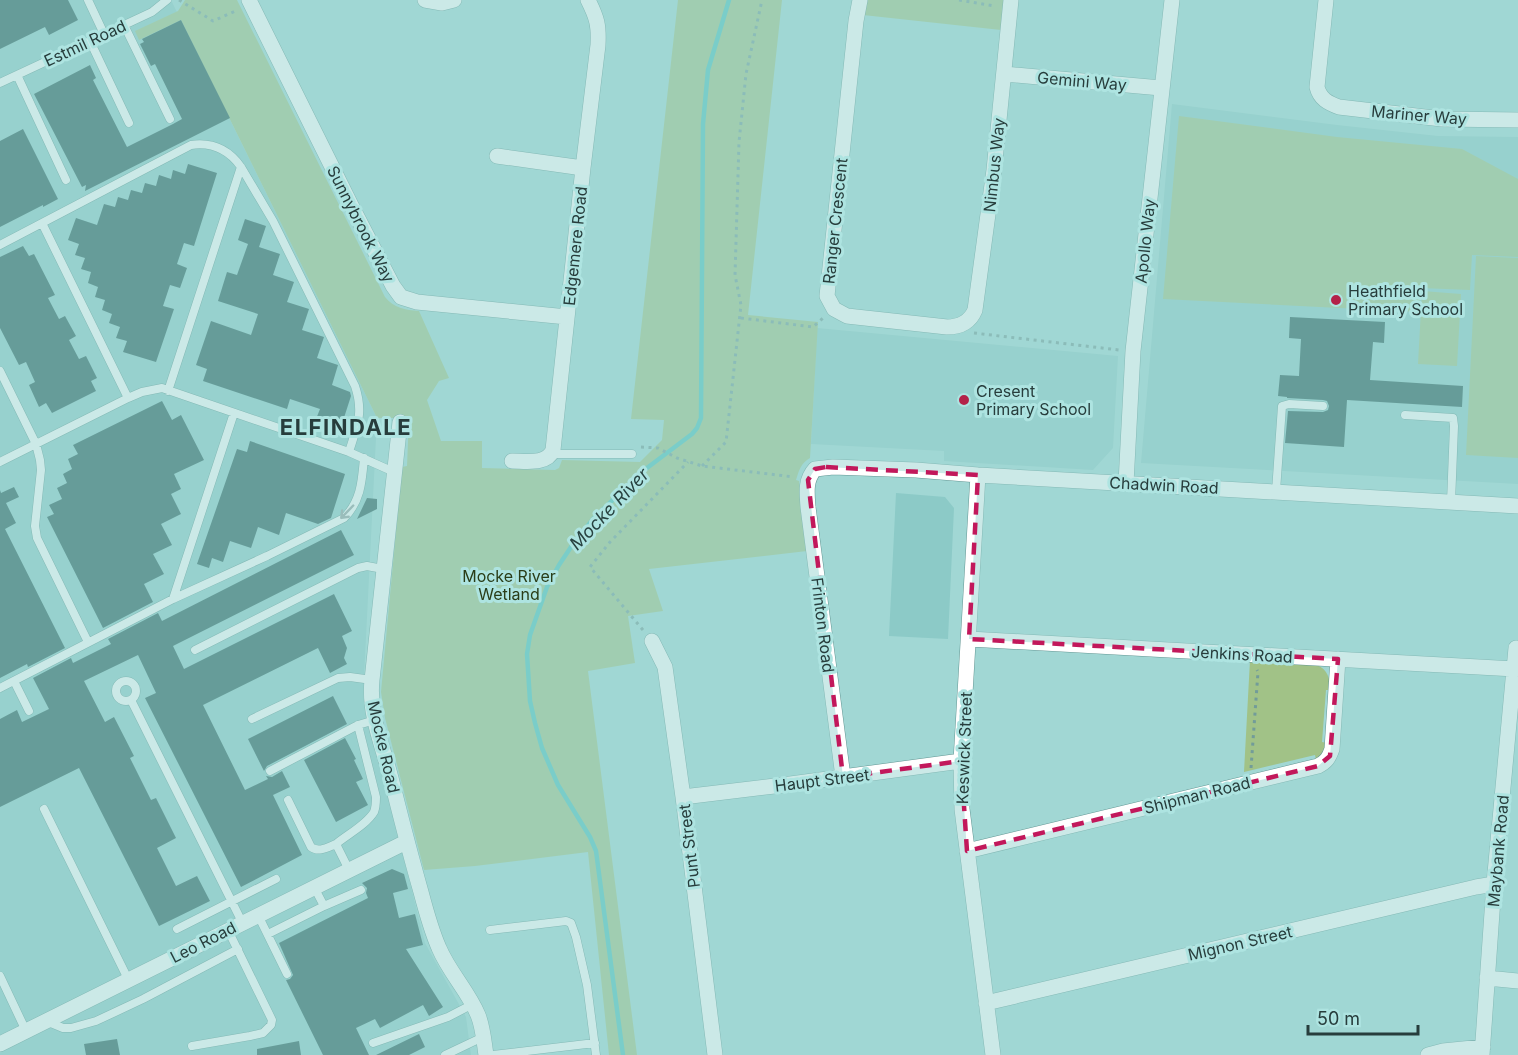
<svg xmlns="http://www.w3.org/2000/svg" width="1518" height="1055" font-family="Inter,sans-serif">
  <style>
    .built { fill: #8ccac7 }
    .green { fill: #a1c287 }
    .lines { fill: none; stroke-linecap: round; stroke-linejoin: round }
    .stream { stroke: #4dc1bd; stroke-width: 4.5 }
    .building { fill: #215553 }
    .service-casing { stroke: #629693; stroke-width: 9 }
    .minor-casing { stroke: #629693; stroke-width: 16 }
    .path { stroke: #729c99; stroke-width: 3; stroke-dasharray: 3 4.5; stroke-linecap: butt }
    .service { stroke: #fff; stroke-width: 8 }
    .minor { stroke: #fff; stroke-width: 15 }
    .oneway { stroke: #939e9e }
    .marked { fill: none; stroke: #c2185b; stroke-width: 4.5; stroke-dasharray: 12 8; stroke-linejoin: round }
    .poi-dot { fill: #b32249; stroke: #aee4e1; stroke-width: 2 }
    .labels { text-anchor: middle; dominant-baseline: central; stroke-width: 6; stroke-linejoin: round; paint-order: stroke }
    .street-label { font-size: 16px; fill: #273d3c; stroke: #aee4e1 }
    .poi-label { font-size: 16px; fill: #273d3c; stroke: #aee4e1; text-anchor: start }
    .park-label { font-size: 16px; fill: #2a3d18; stroke: #aee4e1 }
    .water-label { font-size: 18px; font-style: italic; fill: #284240; stroke: #aee4e1 }
    .district-label { font-size: 22px; font-weight: bold; letter-spacing: 1.5px; fill: #273d3c; stroke: #aee4e1 }
  </style>
  <rect width="100%" height="100%" fill="#a1d7d4"/>
  <path class="built" d="M0,0h171l206,418 -14,279 62,246 41,74 5,38h-471z
    M1172,104l165,21 101,11 80,1v347l-377,-21z
    M817,328l301,28 -5,92 -20,22 -149,-9v-10l-133,-7z
    M896,493l49,4 9,11 -6,131 -59,-3z"/>
  <path class="green" d="M185,0h52l148,297c9,11 20,13 34,14l30,67 -10,3 -12,19 14,41h41v27l73,2 4,-2 3,-8 78,2 22,-22 2,-20 -33,-1 47,-419h104l-34,315 70,7 -8,136c-9,5 -11,12 -14,22l3,1 8,70 -158,18 14,42 -35,5 7,47 -47,8 49,384h-28l-21,-203 -113,14 -51,4 -39,-152 -4,-26 21,-225 5,-1 2,-48h-32l-196,-398 -42,20 -4,-9 43,-20z
    M867,0h137l-3,30 -138,-15z
    M1179,116l158,21 125,12 56,30v78l-46,-2 -2,35 -49,-2 -2,24 -256,-13z
    M1476,256l42,2v200l-52,-3z
    M1422,291l39,3 -4,72 -39,-2z
    M1250,660l67,5c11,5 13,13 13,25h-4l-4,52 5,1 -2,8 -9,9 -1,-5 -71,17z"/>
  <g class="lines">
    <path class="stream" d="M623,1055l-27,-204 -6,-14 -32,-52 -16,-37 -7,-25 -5,-22 -3,-47 3,-19 17,-48 12,-22 14,-21 21,-26 49,-47 49,-37 5,-6 4,-10 2,-294 5,-54 21,-70"/>
  </g>
  <path class="building" d="M0,0h68l10,20 -29,15 -4,-8 -45,22z
    M181,20l49,98 -145,73 1,-6 -4,2 -48,-93 56,-29 6,13 -3,2 34,67 46,-23 9,-5 -27,-55 -4,2 -11,-22 4,-2 -2,-3z
    M23,129l35,70 -15,8v-2l-43,22v-86z
    M188,164l29,9 -23,73 -10,-3 -7,21 10,4 -7,20 -10,-3 -7,21 11,3 -18,53 -33,-10 4,-11 -11,-3 4,-11 -11,-4 3,-9 -10,-4 3,-10 -10,-3 3,-10 -10,-4 3,-11 -10,-3 4,-11 -10,-3 4,-11 -11,-4 8,-22 21,7 7,-21 11,3 3,-10 10,3 3,-10 11,3 3,-10 11,3 3,-11 12,4 2,-9 12,4z
    M245,219l21,7 -7,21 21,7 -7,21 21,7 -7,20 22,7 -7,21 22,7 -7,21 21,7 -6,20 18,7 1,4 -10,31 -25,-8 4,-10 -30,-10 -3,10 -84,-28 4,-12 -11,-4 15,-44 40,14 7,-21 -40,-13 9,-29 10,3 11,-31 -10,-4z
    M23,246l6,10 5,-2 21,41 -7,3 11,21 6,-3 11,20 -7,4 10,19 7,-3 11,22 -6,3 5,10 -44,22 -6,-10 -7,4 -10,-22 6,-3 -9,-20 -7,3 -19,-37v-71z
    M1290,317l95,5 -1,21 -11,-1 -3,38 93,6 -1,21 -115,-7 -3,47 -59,-4 3,-32 35,1 5,-2 1,-4 -2,-5 -4,-1 -36,-2v-1l-9,-1 2,-21 19,1 2,-37 -12,-1z
    M162,401l10,19 9,-5 23,45 -30,14 7,15 -10,5 10,20 -20,10 11,21 -19,9 11,20 -20,10 9,18 -50,26 -56,-111 7,-3 -5,-9 13,-6 -5,-11 10,-5 -4,-9 9,-5 -4,-10 10,-5 -5,-9z
    M250,441l95,33 -14,44 -13,6 -32,-11 -7,22 -21,-8 -7,21 -21,-7 -7,21 -11,-4 -3,10 -12,-4 40,-115 10,3z
    M14,487l5,10 -13,6 10,20 -11,6 60,119 -37,19 -1,-3 -27,14v-188l1,3z
    M367,498l10,1v10l-20,10z
    M341,530l13,25 -181,91 11,23 150,-75 18,37 -10,5 5,12 -3,10 3,6 -17,9 -12,-25 -115,57 42,85 23,-11 -2,-3 6,1 10,-6 8,16 -17,8 29,60 -61,32 -96,-189 11,-5 -18,-38 -54,26 21,41 9,-5 20,39 -4,2 21,42 5,-2 20,40 -19,10 19,38 21,-10 13,25 -51,25 -80,-158 -79,39v-88l17,-9 5,12 27,-13 -16,-31 38,-20 2,5 38,-19 -3,-5 50,-26 4,8z
    M333,696l14,28 -80,42 -3,5 -16,-32z
    M345,738l11,21 -2,1 9,19 -7,3 12,23 -32,17 -32,-62z
    M392,869l12,5 4,15 -15,4 6,25 16,-4 8,31 -17,4 37,58 -14,9 -6,-11 -43,23 -5,-9 -19,9 13,27h-46l-37,-75 4,-1 3,-4 -14,-32 89,-45 -2,-5 1,-5 -5,-5z
    M419,1034l6,13 -16,8h-33z
    M117,1039l3,16h-34l-2,-11z
    M299,1041l2,14h-44v-6z"/>
  <g class="lines">
    <g class="service-casing">
      <path id="service" d="M88,0l16,34
        M124,25l46,94
        M90,41l39,82
        M17,75l49,105
        M0,83l152,-71 15,-12
        M42,223l86,175
        M0,245l191,-100c21,-3 38,5 50,22l32,54 82,165c9,27 2,40 -6,66
        M0,371l36,73 4,16 1,10 -6,56 2,12 51,104
        M168,391l73,-224
        M1405,415l48,3 1,8 -3,76
        M551,454h81
        M0,462l128,-64 14,-6 20,-4 187,64 45,20
        M1276,491l6,-85 7,-2 34,2
        M173,599l61,-186
        M195,650l163,-82 9,-2 16,3
        M14,681l15,30
        M116 691a10 10 0 1 1 20 0a10 10 0 1 1-20 0Z
        M0,688l173,-89 94,-43 77,-38c17,-17 18,-37 20,-60
        M131,700l111,222
        M252,719l86,-41 12,-1 22,3
        M270,771l88,-46 17,-5
        M288,800l23,47c8,6 17,0 25,-3
        M44,809l84,170
        M349,870l-13,-26c12,-10 30,-19 38,-32 2,-5 2,-10 2,-15l-18,-72
        M324,906l37,-16
        M258,915l29,59
        M177,929l99,-50
        M490,930l76,-9 5,2 5,14 11,48 9,70
        M268,934l56,-28 -10,-19
        M0,976l26,55
        M46,1021l17,7h8l25,-7 47,-22 95,-50
        M373,1043l75,-26 25,-13
        M192,1046l58,-10 13,-3 8,-8 1,-5 -44,-90
        M445,1055l38,-18
        M493,1055l102,-12"/>
    </g>
    <g class="minor-casing">
      <path id="minor" d="M249,0l102,205 42,81 8,11 16,5 150,15
        M425,0l17,3 12,-3
        M860,0l-4,21 -29,275 7,13 13,7 100,11c13,0 23,-5 28,-17l19,-140 17,-170
        M1326,0l-9,87c3,12 11,16 22,20l103,12 76,1
        M1004,74l157,14
        M497,156l86,12
        M400,422l-28,258c-4,36 13,71 21,106 9,36 18,71 28,106 5,19 10,38 18,56 10,24 29,43 39,67 5,12 6,27 8,40
        M512,461c14,0 35,4 41,-11l30,-282 15,-123c1,-20 -1,-27 -10,-45
        M978,475l-17,286 1,48 31,246
        M1126,483l7,-132 39,-351
        M969,639l546,30
        M652,641l13,26 18,130 32,258
        M843,777l-35,-270c-1,-14 -3,-27 7,-38l18,-2 83,3 62,5 540,31
        M683,797l100,-12 178,-24
        M967,851l351,-85c8,-4 11,-8 14,-17l6,-90
        M1487,978l31,3
        M986,1003l490,-116 18,-3
        M0,1044l406,-202
        M1428,1055l15,-4 40,-4
        M1482,1055l12,-171 22,-236"/>
    </g>
    <path class="path" d="M179,0l34,21 25,-11
      M959,0l36,6
      M741,318l72,9 10,-9
      M974,333l145,17
      M641,447l17,1 19,10 25,8 92,11
      M702,466l24,-24 15,-137 -6,-30 4,-133 7,-68 16,-74
      M643,630l-53,-63 20,-25 78,-80
      M1251,768l7,-96 -1,-2"/>
    <use href="#service" class="service"/>
    <use href="#minor" class="minor"/>
  </g>
  <defs><path id="oneway-shaft" d="M-6 0H5M1.5-3L5.5 0L1.5 3" fill="none" stroke-width="1.6" stroke-linecap="round" stroke-linejoin="round" transform="scale(1.5)"/></defs>
  <use class="oneway" href="#oneway-shaft" transform="translate(347 512) rotate(134)"/>
  <path d="M0 0H1518V1055H0ZM826,467l152,8 -9,164 369,20 -8,97 -12,10 -351,85 -6,-90 -118,16 -35,-297 7,-11z" fill="#a1d7d4" fill-opacity=".55" fill-rule="evenodd"/>
  <path class="marked" d="M826,467l152,8 -9,164 369,20 -8,97 -12,10 -351,85 -6,-90 -118,16 -35,-297 7,-11z"/>
  <g class="poi-dot">
    <circle cx="1336" cy="300" r="6"/>
    <circle cx="964" cy="400" r="6"/>
  </g>
  <g class="labels">
    <g class="street-label">
      <text transform="translate(85 43) rotate(-25)">Estmil Road</text>
      <text transform="translate(1082 81) rotate(5)">Gemini Way</text>
      <text transform="translate(1419 115) rotate(5)">Mariner Way</text>
      <text transform="translate(994 165) rotate(-84)">Nimbus Way</text>
      <text transform="translate(835 221) rotate(-84)">Ranger Crescent</text>
      <text transform="translate(361 224) rotate(63)">Sunnybrook Way</text>
      <text transform="translate(1145 241) rotate(-84)">Apollo Way</text>
      <text transform="translate(575 246) rotate(-84)">Edgemere Road</text>
      <text transform="translate(1164 485) rotate(3)">Chadwin Road</text>
      <text transform="translate(823 625) rotate(83)">Frinton Road</text>
      <text transform="translate(1242 654) rotate(3)">Jenkins Road</text>
      <text transform="translate(384 747) rotate(77)">Mocke Road</text>
      <text transform="translate(964 748) rotate(-88)">Keswick Street</text>
      <text transform="translate(822 780) rotate(-7)">Haupt Street</text>
      <text transform="translate(1197 795) rotate(-14)">Shipman Road</text>
      <text transform="translate(689 846) rotate(-97)">Punt Street</text>
      <text transform="translate(1498 851) rotate(-85)">Maybank Road</text>
      <text transform="translate(203 942) rotate(-27)">Leo Road</text>
      <text transform="translate(1240 943) rotate(-13)">Mignon Street</text>
    </g>
    <g class="poi-label">
      <text x="1348" y="291">Heathfield<tspan x="1348" dy="18">Primary School</tspan></text>
      <text x="976" y="391">Cresent<tspan x="976" dy="18">Primary School</tspan></text>
    </g>
    <g class="park-label">
      <text x="509" y="576">Mocke River<tspan x="509" dy="18">Wetland</tspan></text>
    </g>
    <g class="water-label">
      <text transform="translate(609 509) rotate(-46)">Mocke River</text>
    </g>
    <g class="district-label">
      <text x="346" y="427">ELFINDALE</text>
    </g>
  </g>
  <path d="M1308 1025v9h110v-9" fill="none" stroke="#273d3c" stroke-width="3"/>
  <text x="1317" y="1025" font-size="18" fill="#273d3c" stroke="#aee4e1" stroke-width="4.5" paint-order="stroke">50 m</text>
</svg>
